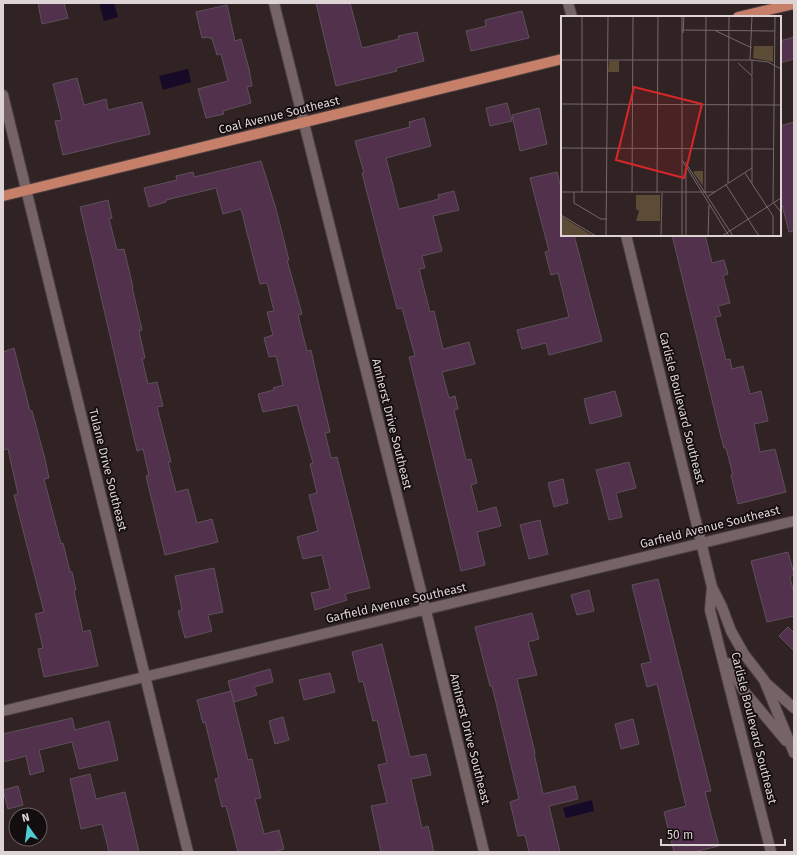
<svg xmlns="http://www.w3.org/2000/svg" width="797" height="855" font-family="'Fira Sans',sans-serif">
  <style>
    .water { fill: #170a28 }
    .building { fill: #51314b; stroke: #5e515b }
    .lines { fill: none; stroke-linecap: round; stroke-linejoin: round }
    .minor-casing { stroke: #4c3f42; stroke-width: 12 }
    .major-casing { stroke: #4c3f42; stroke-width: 12 }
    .minor { stroke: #756365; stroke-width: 10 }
    .major { stroke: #c6806a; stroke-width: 10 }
    .labels { text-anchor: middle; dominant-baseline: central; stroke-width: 3.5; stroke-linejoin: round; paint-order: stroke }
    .street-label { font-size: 12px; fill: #ded3d5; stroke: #140d0f }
    .inset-road { fill: none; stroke: #76696b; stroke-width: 1 }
    .view { fill: #d62828; fill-opacity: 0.15; stroke: #d62828; stroke-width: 2 }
    .inset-edge { fill: none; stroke: #ded3d5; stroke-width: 2 }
  </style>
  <rect width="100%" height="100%" fill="#312224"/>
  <path class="water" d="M99,3h15l4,14 -14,4z
    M188,69l3,13 -28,8 -4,-14z
    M592,800l2,11 -28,7 -3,-10z"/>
  <path class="building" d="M38,3h26l4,15 -26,6z
    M316,3h34l12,45 37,-9 -1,-3 19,-4 7,29 -28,7 1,3 -61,15z
    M227,5l8,36 6,-2 8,30 3,17 -5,1 4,16 -28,8 1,3 -18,4 -8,-29 30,-8 -7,-27 -4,1 -5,-17 -2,1v-2l-8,1 -6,-26z
    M522,11l7,27 -58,13 -5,-20 20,-5 -1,-6z
    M794,37v22l-14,4v-22z
    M77,78l7,27 22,-6 2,11 34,-8 8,32 -87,21 -8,-34 7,-1 -9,-36z
    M507,103l5,18 -22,5 -4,-18z
    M539,108l8,36 -27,7 -8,-36z
    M424,118l7,28 -45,12 13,51 40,-10 -1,-4 16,-4 5,19 -26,6 9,35 -20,5 3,12 -6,1 11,43 4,-1 9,38 26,-7 6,22 -33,8 7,26 6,-2 3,13 -4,1 12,50 5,-1 6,24 -6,2 7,27 18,-5 5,19 -24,6 8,33 -24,6 -52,-214 6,-1 -13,-48 -5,1 -35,-136h2l-9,-32 55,-14 -1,-5z
    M794,122v109l-5,1 -7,-27h-2v-79z
    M261,161l15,48 13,51h-2l15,54 -4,1 9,36 4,-1 5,23 14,59 -5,1 6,25 6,-1 33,131 -25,6 2,6 -32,10 -4,-17 19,-4 -8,-34 -19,4 -6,-22 21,-6 -9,-36 8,-2 -7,-29 3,-1 -16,-58 -34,7 -5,-18 16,-4 -1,-2 10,-3 -7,-29 -7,1 -5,-19 9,-3 -6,-23 7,-1 -7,-28 -7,1 -19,-75 -18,5 -7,-26 -50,12v2l-17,5 -5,-19 33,-8 -1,-4 17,-4 1,5z
    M557,172l5,21v42h12l28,106 -53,14 -3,-12 -24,6 -5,-19 52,-13 -11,-44 -7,2 -6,-23 4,-1 -19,-73z
    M108,200l4,18 -3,1 8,31 7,-1 9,38h-1l10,43 -3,1 6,27 -3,1 6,25 9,-2 6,24 -6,1 14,55h-3l8,30 12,-3 9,34 15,-4 6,23 -53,13 -19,-79 3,-1 -6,-26 -6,2 -57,-244z
    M672,235h33l7,28 12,-3 4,14 -5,2 7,27 -12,3 3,10 -6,1 11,43 4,-1 2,10 11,-3 7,28 11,-3 7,30 -14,3 6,28 15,-3 11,43 -48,12 -7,-29h2l-7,-27h-2l-4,-15z
    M14,348l16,63h2l13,48 4,19 -5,1 17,65 2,-1 7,29h2l4,18 -2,1 9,41 7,-2 8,36 -54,11 -6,-28 5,-1 -8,-34 9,-2 -30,-117 4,-1 -10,-45 -5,1v-98z
    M615,391l7,25 -32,8 -6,-25z
    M629,462l7,26 -20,5 6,24 -13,3 -13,-50z
    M563,479l5,24 -14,4 -6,-24z
    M540,520l8,34 -19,5 -9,-34z
    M788,552l6,22 -4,3 4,17v22l-27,6 -16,-61z
    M214,568l9,44 -15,3 4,16 -27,7 -7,-27 4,-1 -7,-34z
    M658,579l53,212 -6,1 14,54 -26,6h-19l-10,-40 22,-6 -29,-122 -10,3 -6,-23 10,-2 -19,-77z
    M589,590l5,21 -17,4 -6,-20z
    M532,613l7,26 -11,3 9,33 -20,4 18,74h-1l9,41 32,-8 3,13 -29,7 11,46h-31l-4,-17 -7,1 -8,-34 9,-3 -27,-113h-2l-15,-59z
    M788,627l6,6v18l-15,-15z
    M382,644l28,113 16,-3 5,21 -20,4 11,49 6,-2 6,26h-53l-3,-14 -7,-32 16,-3 -9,-38 9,-2 -10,-43 -4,1 -10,-40 -4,1 -7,-30z
    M270,669l3,13 -19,5 3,8 -23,7 -6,-21z
    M330,673l5,19 -31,8 -5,-20z
    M231,691l17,69 4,-1 9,39 -6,1 9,35 15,-4 5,19 -10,3h-36l-12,-46 -4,1 -7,-28 4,-1 -14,-56 -2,1 -6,-23z
    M283,717l6,23 -14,4 -6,-23z
    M72,718l3,12 34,-9 9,39 -39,9 -7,-27 -33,8 5,21 -14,4 -4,-19 -23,6v-28z
    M633,719l6,25 -18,5 -6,-25z
    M90,774l6,25 29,-7 14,60h-30l-7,-28 -21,5 -11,-50z
    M18,786l5,19 -15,4 -5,-19z"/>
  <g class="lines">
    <g class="minor-casing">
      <path id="minor" d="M274,3l155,620 55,229
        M568,3l4,14
        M3,95l185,757
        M626,235l86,352 10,20 9,24 13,23 20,26 30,73
        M712,587l-2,23 61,242
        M728,663l16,28 42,50
        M766,683l28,25
        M3,711l791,-190"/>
    </g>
    <g class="major-casing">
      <path id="major" d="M738,17l56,-13
        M3,196l559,-137"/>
    </g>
    <use href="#minor" class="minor"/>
    <use href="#major" class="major"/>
  </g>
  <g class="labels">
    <g class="street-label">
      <text transform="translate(279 115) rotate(-14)">Coal Avenue Southeast</text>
      <text transform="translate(682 408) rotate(76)">Carlisle Boulevard Southeast</text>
      <text transform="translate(392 424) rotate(76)">Amherst Drive Southeast</text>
      <text transform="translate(108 470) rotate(76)">Tulane Drive Southeast</text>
      <text transform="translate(710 527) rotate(-14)">Garfield Avenue Southeast</text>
      <text transform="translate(396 603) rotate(-13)">Garfield Avenue Southeast</text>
      <text transform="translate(754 728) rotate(76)">Carlisle Boulevard Southeast</text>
      <text transform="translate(470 739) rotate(76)">Amherst Drive Southeast</text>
    </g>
  </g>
  <g transform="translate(561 16)">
    <rect width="220" height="220" fill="#312224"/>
    <path d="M193,30h19v16l-20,-4zM48,45h10v11h-11zM134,155h8v15l-10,-14zM75,179h24v26h-24l3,-10 -3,-2zM0,200l32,20h-32z" fill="#5d4c35"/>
    <path class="inset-road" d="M214,0l-2,186 8,10M121,14l93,1M155,15l36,17M122,17l1,-17M0,44h191l16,2 13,7M189,44l2,-44M191,44v15M177,47l14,13v107M0,88l220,1M0,132l213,1M121,144l47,76M124,146l48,74M125,153v67M184,157l28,43v20M167,167l1,-167M165,169l33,51M0,176h154M13,176v11l27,16h6M21,176v-176M71,177l1,-177M96,177l1,-177M144,177l1,-177M146,181l45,-29M0,199l35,21M45,220l2,-220M100,220l1,-43M121,220v-220M147,220l1,-31M161,220l59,-38"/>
    <path class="view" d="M73,71l68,17 -18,74 -68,-18z"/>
    <rect width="220" height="220" class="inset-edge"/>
  </g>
  <rect width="797" height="855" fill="none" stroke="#ded3d5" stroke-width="8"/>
  <g transform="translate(28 827) rotate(346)"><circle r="19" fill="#140d0f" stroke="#655c5e"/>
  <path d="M0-3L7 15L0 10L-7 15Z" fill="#51ccd3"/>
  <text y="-6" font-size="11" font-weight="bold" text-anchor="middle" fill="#ded3d5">N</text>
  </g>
  <path d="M661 839v6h124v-6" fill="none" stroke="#ded3d5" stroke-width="2"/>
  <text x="667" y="839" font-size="12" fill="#ded3d5" stroke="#140d0f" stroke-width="3" paint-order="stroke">50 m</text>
</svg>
